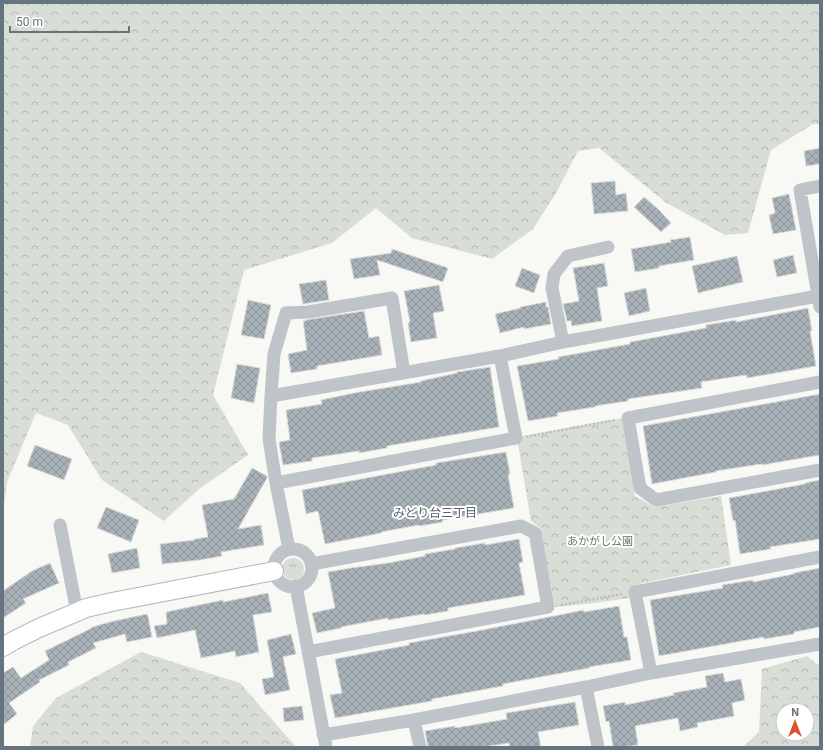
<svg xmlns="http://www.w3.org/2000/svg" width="823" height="750" font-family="Roboto,'Noto Sans JP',sans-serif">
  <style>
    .grass { fill: url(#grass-tufts) }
    .forest { fill: url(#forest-crowns); fill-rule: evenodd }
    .building { fill: url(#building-cross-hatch); stroke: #dadad8 }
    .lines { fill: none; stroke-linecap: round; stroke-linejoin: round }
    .secondary-casing { stroke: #b2b8bc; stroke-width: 20 }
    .path { stroke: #babdc0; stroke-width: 2.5; stroke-dasharray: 2 2; stroke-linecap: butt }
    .street { stroke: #bfc4c8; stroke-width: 13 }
    .secondary { stroke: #fff; stroke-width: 18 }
    .labels { text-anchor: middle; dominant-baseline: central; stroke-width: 4; stroke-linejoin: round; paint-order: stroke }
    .park-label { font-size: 11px; fill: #677863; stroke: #fff }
    .neighbourhood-label { font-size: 12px; fill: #56626b; stroke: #fff }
  </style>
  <defs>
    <pattern id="grass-tufts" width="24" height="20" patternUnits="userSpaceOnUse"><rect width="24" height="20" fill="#d8ddd5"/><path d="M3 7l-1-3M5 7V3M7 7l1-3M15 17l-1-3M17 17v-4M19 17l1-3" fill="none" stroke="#b3b8b2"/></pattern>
    <pattern id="forest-crowns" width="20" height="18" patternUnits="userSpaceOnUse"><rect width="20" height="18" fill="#d8ddd5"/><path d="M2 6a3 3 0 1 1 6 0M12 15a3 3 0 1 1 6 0" fill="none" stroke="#b3b8b2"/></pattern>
    <pattern id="building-cross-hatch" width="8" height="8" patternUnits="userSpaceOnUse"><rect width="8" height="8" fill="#a8b1b7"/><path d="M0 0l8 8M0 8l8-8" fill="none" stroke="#8c959a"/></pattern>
  </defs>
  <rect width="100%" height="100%" fill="#f8f8f5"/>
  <path class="grass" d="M282 569a11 11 0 1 1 22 0a11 11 0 1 1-22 0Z"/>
  <path class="forest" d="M3,3h817v121h-7l-42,26 -23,83 -23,2 -60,-33 -66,-54 -21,3 -22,42 -23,36 -41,30 -80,-21 -36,-30 -44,35 -88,27 -31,125 35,60 -49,34 -35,32 -62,-41 -34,-55 -32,-12 -29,69 -4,32z
    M628,418l-6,4 13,74 19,11 67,-11 10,69 -93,19 -8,14 -35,5 -40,4 -15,-79 -9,-7 -13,-77 5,-8 86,-16z
    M141,652l99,31 56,64h-266l3,-21 23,-28z
    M807,656l13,10v81h-77l16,-15 3,-63zM783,710h24v24h-24z"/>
  <path class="building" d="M820,148v16l-14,2 -2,-15z
    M615,181l1,14 10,-2 2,18 -34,3 -3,-31z
    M789,194l7,36 -23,4 -4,-19 6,-2 -3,-15z
    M644,197l14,12 13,14 -10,9 -27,-25z
    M690,237l4,23 -35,6v2l-24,4 -4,-23 40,-7 -1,-2z
    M392,249l56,19 -5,14 -66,-22 3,15 -26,4 -4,-20 41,-6z
    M793,255l4,18 -20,4 -4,-17z
    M737,256l6,26 -45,11 -6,-27z
    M604,263l4,23 -11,2 5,33 -30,5 -1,-5h-4l-4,-17 16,-3 -6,-33z
    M522,268l18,7 -6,18 -19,-7z
    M326,280l3,20 -26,4 -4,-20z
    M439,285l5,26 -11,2 4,25 -26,4 -3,-19 2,-1 -6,-31z
    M646,288l4,23 -21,5 -5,-23z
    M248,300l23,5 -7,34 -23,-4z
    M546,302v5h2l3,17 -27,5v-2l-24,6 -5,-19 26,-6 -1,-1z
    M808,308l4,23h-2l6,35 -69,12 -1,-3 -45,7 1,6 -74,11v2l-33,5v1l-38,6 1,3 -30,5 -11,-55 42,-7 -1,-2 72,-13v-2l76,-14v-3l30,-5v2z
    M364,311l5,27 10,-2 3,19 -65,11v3l-26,4 -3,-19 19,-4 -4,-29h3l-1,-1z
    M237,364l23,4 -6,35 -23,-5z
    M490,367l4,27 5,33 -112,19v2l-28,5v-2l-47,7v3l-29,4 -4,-23 11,-2 -4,-30 36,-6 -1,-4 33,-7 67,-11v-1l36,-8v-1z
    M820,394v61l-58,10 -1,-1 -45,7v1l-64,12 -9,-58z
    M35,445l37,14 -8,21 -37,-14z
    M506,452l4,22 -2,1 6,33 -72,12 1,2 -23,4 -1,-1 -38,7v1l-25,5 -31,6 -7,-33 -12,3 -4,-24 134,-25v-2z
    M252,468l15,8v2l-29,51 23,-4 3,20 -43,7 1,4 -22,4 -38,4 -2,-20 35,-4v-1l13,-2 -6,-32 32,-6z
    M820,480v59l-50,8 1,2 -31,5 -5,-34 -2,1 -4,-23 76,-14v-1z
    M106,507l33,13 -8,22 -34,-14z
    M519,539l4,23 -4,1 6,32 -77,13v3l-23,4 -1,-1 -36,6v-2l-47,9v1l-24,5 -5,-20 23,-5 -7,-36 23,-4 37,-5 37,-7v-2l30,-5v-1l30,-5v2z
    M137,548l3,20 -28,5 -4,-19z
    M50,563l9,20 -36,16 3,4 -23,15v-27l29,-20z
    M820,568v59l-26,5v2l-30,5v-2l-105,19 -9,-56 73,-12 -1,-3 31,-5v2l41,-8v-1z
    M268,593l4,19 -19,3 6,37 -23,5 -1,-6 -34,7 -6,-28 -38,8 -3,-12 13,-2 -1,-12 57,-12v2z
    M619,606l5,31h3l4,23 -42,7v1l-86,16v2l-71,13v2l-97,17 -5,-23 12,-2 -7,-34 74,-14v-2l68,-12 77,-15 30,-6v2z
    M147,614l1,2 4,21 -25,5 -2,-8 -32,9 3,5 -28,14 1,3 -30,15 1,2 -31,21 8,11 -14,11v-52l10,-6 8,11 28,-18 -4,-9 47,-23v-1l22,-6z
    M291,634l5,20 -13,3 7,33 -25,5 -3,-16 12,-2 -7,-37z
    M723,673l2,9 16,-3 4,21 -13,3 2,13 -37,7 1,4 -18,4 -2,-13 -43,8 3,19 -15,2h-10l-4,-26 -3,1 -3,-16 22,-4v3l49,-10 -1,-2 34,-6 -2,-11z
    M575,702l4,23 -41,7 3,15h-31l-1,-4 -26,4h-55l-3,-16 30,-5v2l52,-9 -1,-6z
    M302,706l2,14 -20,2 -1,-14z"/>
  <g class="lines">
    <g class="secondary-casing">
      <path id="secondary" d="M3,647l10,-6 26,-13 38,-16 9,-4 26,-6 162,-31"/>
    </g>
    <path class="path" d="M530,436l86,-16
      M561,605l62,-11"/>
    <path class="street" d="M820,186l-20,4 20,117
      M563,342l-11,-54 2,-14 14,-18 40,-9
      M820,382l-192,36 12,70 16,12 164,-30
      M271,396l229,-40 63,-14 255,-46
      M276,483l240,-45 -16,-82
      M60,525l17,87
      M289,549l-13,-66 -7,-44 2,-43 3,-42 12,-41 22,-1 84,-14 12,75
      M274 568a19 19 0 1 1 38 0a19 19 0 1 1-38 0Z
      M296,586l30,161
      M308,652l240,-45 -13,-74 -14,-7 -210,38
      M651,673l-16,-81 185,-35
      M586,687l12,60
      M414,720l6,27
      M323,735l91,-15 172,-33 65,-14 169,-29"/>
    <use href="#secondary" class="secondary"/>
  </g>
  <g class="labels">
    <g class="park-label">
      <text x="600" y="541">あかがし公園</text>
    </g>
    <g class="neighbourhood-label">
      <text x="435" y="513">みどり台三丁目</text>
    </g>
  </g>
  <rect width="823" height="750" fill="none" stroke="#647480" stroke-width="8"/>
  <g transform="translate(795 722)"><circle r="19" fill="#ffffff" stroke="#c1c7cc"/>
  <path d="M0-3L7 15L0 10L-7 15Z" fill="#de512f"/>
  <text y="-6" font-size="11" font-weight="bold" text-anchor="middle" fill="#647480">N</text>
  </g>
  <path d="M10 26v6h119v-6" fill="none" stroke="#647480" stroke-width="2"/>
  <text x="16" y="26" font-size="12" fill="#647480" stroke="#ffffff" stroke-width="3" paint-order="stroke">50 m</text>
</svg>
